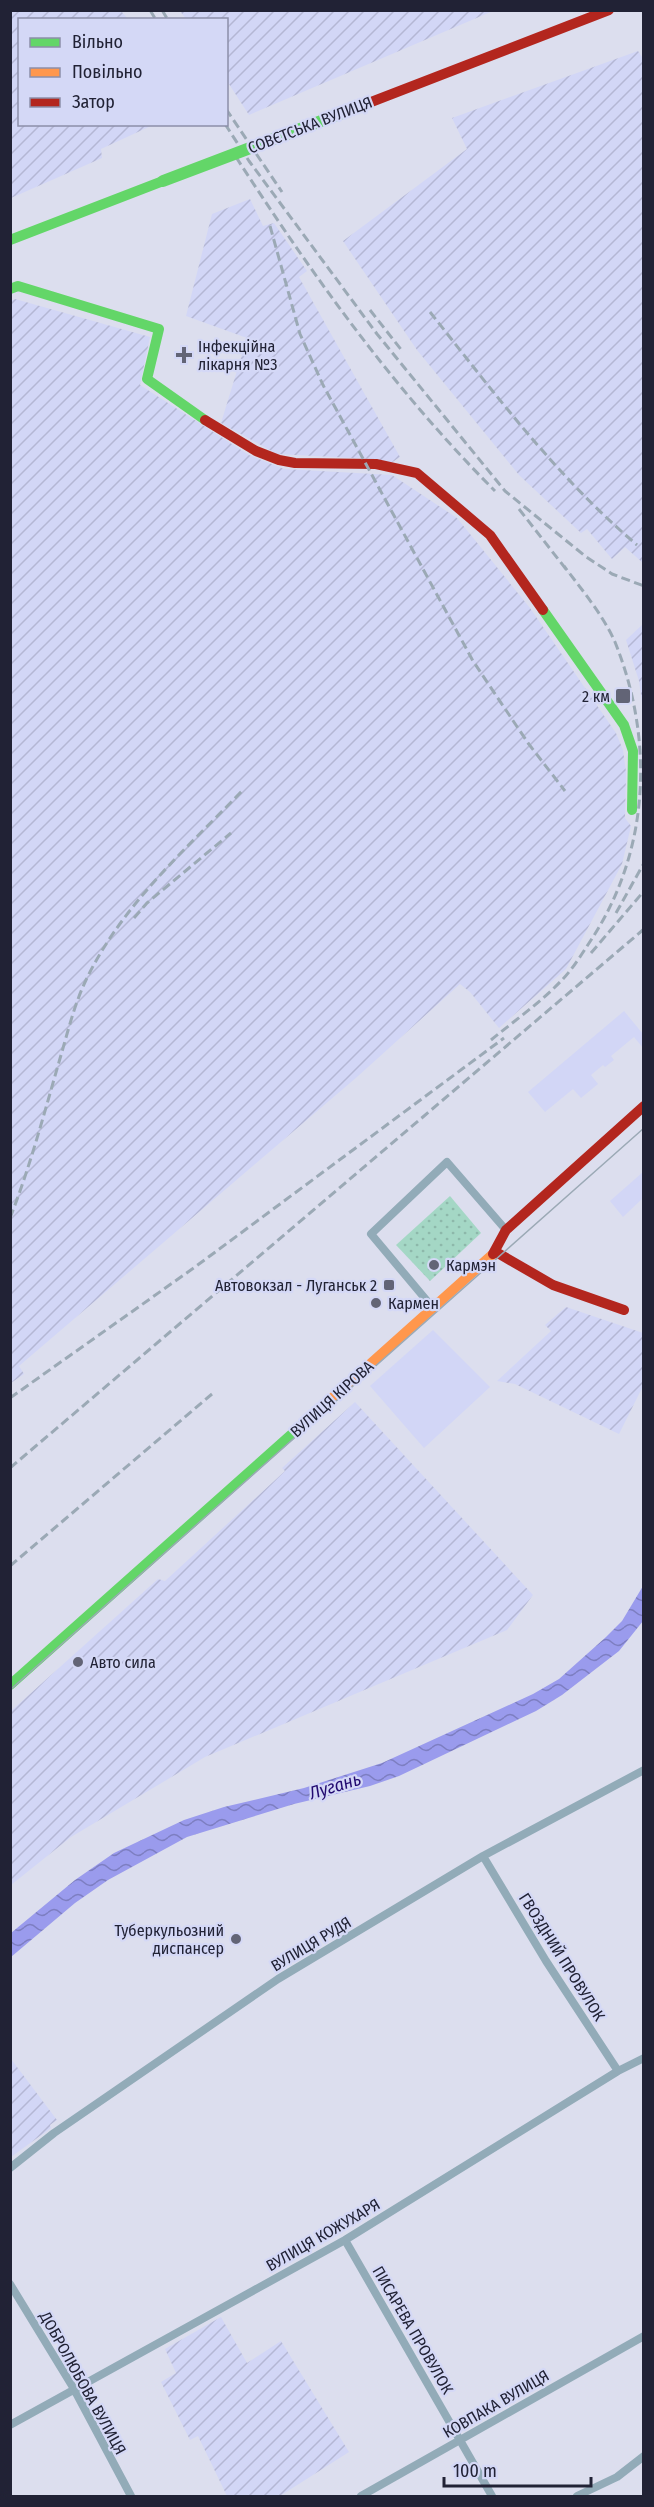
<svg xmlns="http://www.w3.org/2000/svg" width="654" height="2507" font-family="'Fira Sans Condensed',sans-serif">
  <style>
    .built { fill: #d2d6f6 }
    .industrial { fill: url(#industrial-furrows) }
    .park { fill: url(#park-dots) }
    .water { fill: url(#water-waves) }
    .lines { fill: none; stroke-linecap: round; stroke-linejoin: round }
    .street { stroke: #92abb8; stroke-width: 8 }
    .fast { stroke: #63d668; stroke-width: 10 }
    .slow { stroke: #ff974d; stroke-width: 10 }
    .jam { stroke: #b3261e; stroke-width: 10 }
    .tram { stroke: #9ba9b5; stroke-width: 1.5 }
    .rail { stroke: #9ba9b5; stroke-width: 3; stroke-dasharray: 9 4.5; stroke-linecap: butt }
    .fast-bridge { stroke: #63d668; stroke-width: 12 }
    .poi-dot { fill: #626476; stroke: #d4d8f6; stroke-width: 2 }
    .labels { text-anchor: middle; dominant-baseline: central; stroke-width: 4.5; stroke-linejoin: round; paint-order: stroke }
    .street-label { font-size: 16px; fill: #212235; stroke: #d4d8f6 }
    .poi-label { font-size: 16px; fill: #212235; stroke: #d4d8f6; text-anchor: start }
    .water-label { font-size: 18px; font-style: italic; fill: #230c71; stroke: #d4d8f6 }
  </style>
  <defs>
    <pattern id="industrial-furrows" width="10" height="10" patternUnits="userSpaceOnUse" patternTransform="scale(1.5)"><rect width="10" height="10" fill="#d2d6f6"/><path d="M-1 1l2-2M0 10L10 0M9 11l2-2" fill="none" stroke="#b4b7d4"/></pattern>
    <pattern id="park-dots" width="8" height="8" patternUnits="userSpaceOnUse" patternTransform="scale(1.5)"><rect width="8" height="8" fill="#a4d7c5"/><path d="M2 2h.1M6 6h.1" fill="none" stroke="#8db8aa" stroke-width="1.8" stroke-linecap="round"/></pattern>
    <pattern id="water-waves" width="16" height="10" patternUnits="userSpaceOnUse" patternTransform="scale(1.5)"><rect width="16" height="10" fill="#9a9bed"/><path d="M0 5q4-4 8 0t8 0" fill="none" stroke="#7d7ec1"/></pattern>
  </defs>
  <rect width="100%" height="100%" fill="#dcdeee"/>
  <path class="built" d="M624,1011l19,23v14l-9,-11 -23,19 3,4 -9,7 -2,-2 -12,10 7,9 -17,14 -8,-9 -28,23 -17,-20z
    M643,1172v26l-20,19 -13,-16z
    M433,1330l57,57 -66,61 -54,-62z"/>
  <path class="industrial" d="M11,10l110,1 7,8 -108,1v104l133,1 -52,24 1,9 -91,40z
    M180,11h313l-244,104 -22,-34 -1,-61 -40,-1z
    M638,51l6,9 -1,503 -18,-16 -13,12 -25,-30 -6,4 -62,-58 -102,-125 -74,-109 124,-92 -15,-31z
    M250,199l13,27 11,-3 33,48 -8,6 101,180 -9,6 -19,-4 -95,-5 -56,-31 26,-85 -61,-22 26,-102z
    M15,299l135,38 -10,48 109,70 35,14 108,6 65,43 73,90 86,125 7,17 3,22 -1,46 6,8 -9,38 -56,105 -67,59 -29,-36 -10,-8 -103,93 -338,289 5,8 -13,9 -1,-1082z
    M643,624v85l-4,-28 -13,-41z
    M566,1307l77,26v53l-24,48 -104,-50 -18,-3 54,-50 -6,-6z
    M355,1402l178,193 -26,35 -302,127 -134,80 -60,48v-174l147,-132 7,2 120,-110 -3,-3z
    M11,2059l46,61 -7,5 1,3 -40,29z
    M221,2317l26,46 34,-22 68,111 -69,44h-53l-29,-60 -8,4 -29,-58 15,-9 -11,-24z"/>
  <path class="park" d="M450,1196l31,37 -51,48 -34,-36z"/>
  <path class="water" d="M643,1586v35l-24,30 -57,44 -26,16 -137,65 -29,10 -76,18 -107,33 -79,43 -33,23 -64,54v-24l64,-53 39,-27 70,-33 40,-13 80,-19 78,-25 151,-69 26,-15 47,-42 16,-16z"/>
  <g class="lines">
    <path class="street" d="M433,1308l-62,-74 76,-72 59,68
      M483,1856l63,105 72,110
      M10,2168l44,-35 224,-154 205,-123 161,-86
      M345,2240l147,256
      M10,2284l64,105 57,107
      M10,2425l335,-185 273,-169 26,-13
      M361,2496l283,-160
      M577,2496l40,-19 27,-21"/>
    <path class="fast" d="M10,240l153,-59
      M10,289l8,-3 141,43 -12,50 58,41
      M543,610l81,115 9,26 -1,59
      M10,1685l311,-277"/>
    <path class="slow" d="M321,1408l172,-154"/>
    <path class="jam" d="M366,104l243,-94
      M205,420l51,31 23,9 16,3 81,1 41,9 73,62 53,75
      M496,1252l57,33 71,25
      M493,1254l13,-24 138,-124"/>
    <path class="tram" d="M10,1690l634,-562"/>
    <path class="rail" d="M150,10l6,10
      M162,10l6,10
      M226,109l56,83
      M225,124l24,37 128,173 128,157 80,65 27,18 32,12
      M236,157c77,119 159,234 259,334
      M270,226l30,108 23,51 150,276 55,82 37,48
      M370,310l33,42
      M430,312c65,82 127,165 207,233
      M519,509l50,64
      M616,913l28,-50
      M134,918l13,-15 84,-70
      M591,953l53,-62
      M491,1040c23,-19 49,-37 70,-59 12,-12 22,-29 32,-44 57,-89 61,-198 22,-295 -12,-27 -33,-52 -51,-76
      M10,1218c20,-51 34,-104 49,-156 8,-27 15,-57 27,-82 36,-75 99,-130 156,-189
      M10,1398l185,-131 309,-229
      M10,1468l634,-539
      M10,1566l202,-172"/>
    <path class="fast-bridge" d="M163,181l203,-77"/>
  </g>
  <g class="poi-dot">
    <path d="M181 346h6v6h6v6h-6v6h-6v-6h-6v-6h6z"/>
    <rect x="615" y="688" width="16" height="16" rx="3"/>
    <circle cx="434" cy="1265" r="6"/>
    <rect x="383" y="1279" width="12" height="12" rx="3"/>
    <circle cx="376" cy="1303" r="6"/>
    <circle cx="78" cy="1662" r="6"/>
    <circle cx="236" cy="1939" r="6"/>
  </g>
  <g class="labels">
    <g class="street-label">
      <text transform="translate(310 125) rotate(-21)">СОВЄТСЬКА ВУЛИЦЯ</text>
      <text transform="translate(332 1399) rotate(-42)">ВУЛИЦЯ КІРОВА</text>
      <text transform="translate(311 1944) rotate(-31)">ВУЛИЦЯ РУДЯ</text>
      <text transform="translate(562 1957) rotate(58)">ГВОЗДНИЙ ПРОВУЛОК</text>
      <text transform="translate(323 2235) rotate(-30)">ВУЛИЦЯ КОЖУХАРЯ</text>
      <text transform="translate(413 2330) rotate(60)">ПИСАРЕВА ПРОВУЛОК</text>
      <text transform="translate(83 2383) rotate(61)">ДОБРОЛЮБОВА ВУЛИЦЯ</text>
      <text transform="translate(496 2404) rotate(-30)">КОВПАКА ВУЛИЦЯ</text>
    </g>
    <g class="poi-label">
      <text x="198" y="346">Інфекційна<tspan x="198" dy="18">лікарня №3</tspan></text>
      <text x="610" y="696" text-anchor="end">2 км</text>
      <text x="446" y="1265">Кармэн</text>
      <text x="377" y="1285" text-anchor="end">Автовокзал - Луганськ 2</text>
      <text x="388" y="1303">Кармен</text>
      <text x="90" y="1662">Авто сила</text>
      <text x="224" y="1930" text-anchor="end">Туберкульозний<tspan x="224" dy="18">диспансер</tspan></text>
    </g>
    <g class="water-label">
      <text transform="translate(335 1786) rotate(-17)">Лугань</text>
    </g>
  </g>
  <rect width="654" height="2507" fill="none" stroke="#212235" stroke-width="24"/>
  <rect x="18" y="18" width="210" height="108" fill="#d4d8f6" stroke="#8c8fa9" stroke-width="1.5"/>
  <rect x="30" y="38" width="30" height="9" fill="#63d668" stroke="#8c8fa9" stroke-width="1.5"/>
  <text x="72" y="48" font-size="18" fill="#212235">Вільно</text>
  <rect x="30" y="68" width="30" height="9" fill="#ff974d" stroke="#8c8fa9" stroke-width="1.5"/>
  <text x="72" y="78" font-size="18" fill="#212235">Повільно</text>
  <rect x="30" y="98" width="30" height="9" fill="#b3261e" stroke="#8c8fa9" stroke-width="1.5"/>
  <text x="72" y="108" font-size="18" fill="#212235">Затор</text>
  <path d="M444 2477v9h147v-9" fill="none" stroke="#212235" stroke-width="3"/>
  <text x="453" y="2477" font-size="18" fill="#212235" stroke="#d4d8f6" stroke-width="4.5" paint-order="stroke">100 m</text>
</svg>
